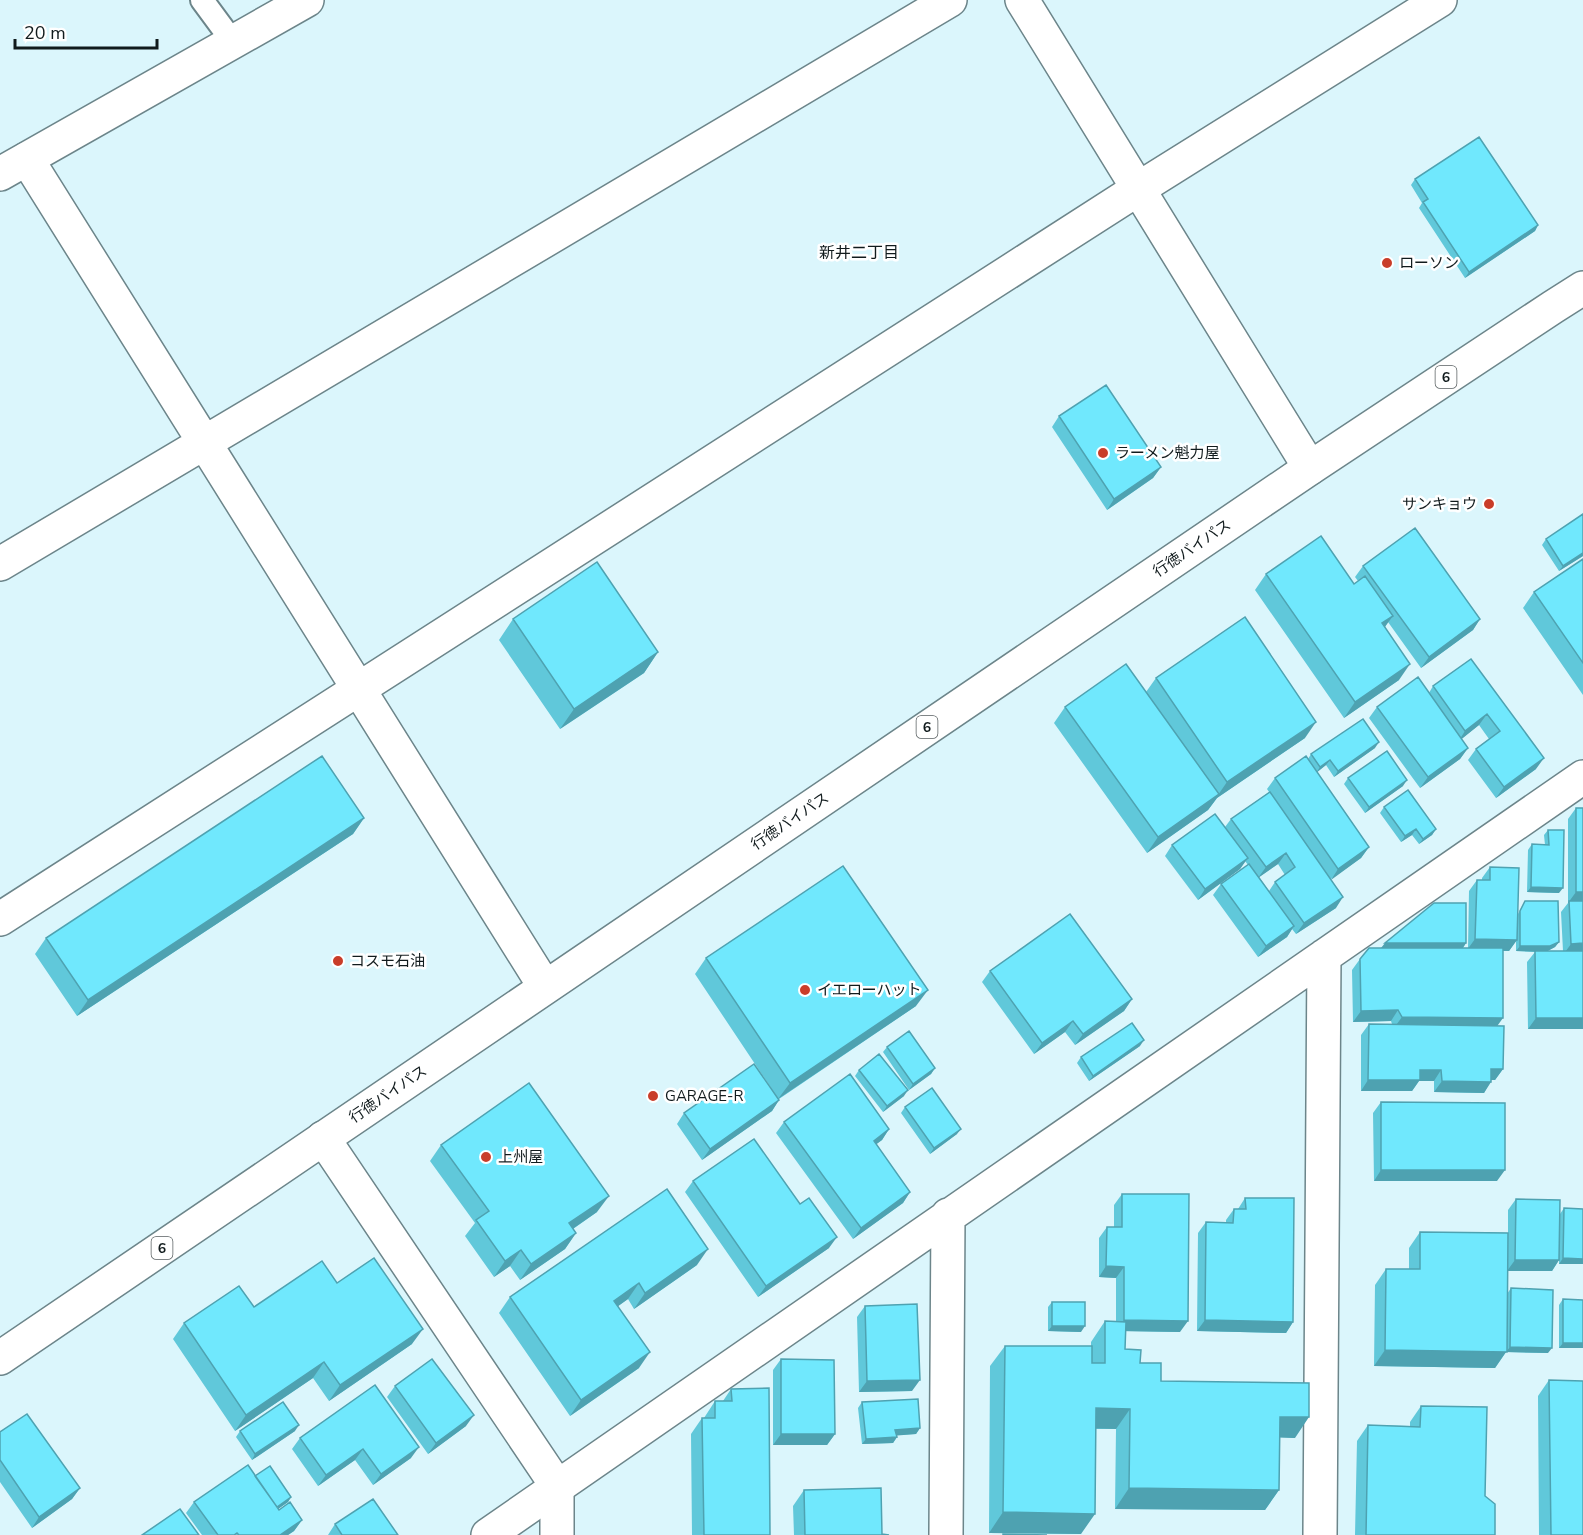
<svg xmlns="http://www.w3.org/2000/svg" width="1583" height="1535" font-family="'Nunito Sans','Noto Sans JP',sans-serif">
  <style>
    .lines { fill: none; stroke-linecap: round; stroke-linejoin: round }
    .service-casing { stroke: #6c858a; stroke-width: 26 }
    .minor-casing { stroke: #6c858a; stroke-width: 36 }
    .tertiary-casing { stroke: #6c858a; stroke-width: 36 }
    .primary-casing { stroke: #6c858a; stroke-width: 36 }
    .service { stroke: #fff; stroke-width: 22 }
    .minor { stroke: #fff; stroke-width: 33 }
    .tertiary { stroke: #fff; stroke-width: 33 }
    .primary { stroke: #fff; stroke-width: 33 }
    .wall { fill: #60c8da; fill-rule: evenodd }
    .shaded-wall { fill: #4ea2b1 }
    .building { fill: #70e8fd; stroke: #4ea2b1; stroke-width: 1.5 }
    .poi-dot { fill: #c93d29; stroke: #fff; stroke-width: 2 }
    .labels { text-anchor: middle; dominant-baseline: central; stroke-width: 5; stroke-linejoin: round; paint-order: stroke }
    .shield { fill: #fff; stroke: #585f61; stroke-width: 1.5 }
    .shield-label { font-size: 14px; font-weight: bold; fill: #111b1d }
    .poi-label { font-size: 15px; fill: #111b1d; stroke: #fff; text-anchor: start }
    .street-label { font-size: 15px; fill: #111b1d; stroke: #fff }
    .neighbourhood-label { font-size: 16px; fill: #111b1d; stroke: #fff }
  </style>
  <rect width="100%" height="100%" fill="#dbf6fc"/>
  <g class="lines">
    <g class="service-casing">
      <path id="service" d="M202,0l31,42"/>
    </g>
    <g class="minor-casing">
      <path id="minor" d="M1022,0l288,468
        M27,159l518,828
        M0,564l950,-564
        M0,919l1138,-730 302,-189
        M488,1535l1095,-758
        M946,1535l2,-320
        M1320,1535l4,-579"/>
    </g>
    <g class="tertiary-casing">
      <path id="tertiary" d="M0,174l307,-174
        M323,1138l234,348v49"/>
    </g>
    <g class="primary-casing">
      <path id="primary" d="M0,1358l1310,-890 243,-161 30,-19"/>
    </g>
    <use href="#service" class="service"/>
    <use href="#minor" class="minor"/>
    <use href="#tertiary" class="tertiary"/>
    <use href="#primary" class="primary"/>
  </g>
  <path class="wall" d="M1415,179l123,46 -3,6 -70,47 -46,-70 3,-5 -11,-18z
    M1059,416l102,51 -8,11 -46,32 -55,-83z
    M1546,539l37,17 -24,15 -17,-26z
    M1583,559v136l-60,-87 11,-16z
    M1363,566l117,53 -7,11 -52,38 -33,-46 -3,5 14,53 -55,38 -89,-128 11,-16 88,10 4,-3 -3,-4z
    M513,619l145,33 -14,21 -84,56 -61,-89z
    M1471,659l65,110 -40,29 -28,-38 8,-11 13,-10 -10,-14 -18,14 7,9 -8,11 -40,29 -51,-70 8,-11 52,-14 4,-7z
    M1156,678l149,60 -88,60 -9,12 -61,43 -93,-130 11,-16 81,-15z
    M1375,748l-41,29 -8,-12 -9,7 52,75 -8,11 -30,21 5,29 -40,26 -4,-5 -5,8 -29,20 -45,-62 8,-11 27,-19 -3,-4 -5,8 -42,31 -33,-44 7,-11 53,-18 6,-8 38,-27 -2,-3 8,-11 33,-19 3,-5zM1278,864l7,11 -10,7 -6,9 -10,-14z
    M1348,778l55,8 -38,27 -21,-29z
    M1384,807l52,22 -4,6 -13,9 -7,-9 -11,7 -21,-29z
    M1576,808l7,221h-55l-1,-67 8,-10 -19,-1v-10l-7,10h-6l-6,74 6,44 -8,11h-4l-7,13 -50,-1v-11h-15l-7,10h-51v-56l8,-11h23l-1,-3 -38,1 -1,-52 8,-11 21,-11 85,-5 -3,5h5l1,-57 8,-11h5v-2l8,-11 28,47 7,-13 34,41 -4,5 -8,4h16l-2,-39 7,-9v-84z
    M364,818l-11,16 -276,182 -42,-62 11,-16z
    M1548,830l11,63 -32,-1 1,-42 4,-6 13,1 -1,-10z
    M706,958l210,48 -137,93v1l-7,11 -70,49 -25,-36 7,-11 87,-25 -76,-114z
    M990,971l142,28 -8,12 -49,34 -10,-13 -31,22 -52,-72z
    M1140,1046l-51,35 -12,-18 4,-6z
    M887,1047l48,21 -4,6 -22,16 -26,-38z
    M859,1070l45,26 -21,16 -28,-36z
    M1381,1102l116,79h-123l-1,-68z
    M905,1107l52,27 -27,20 -29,-41z
    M784,1122l105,7 -7,11 -6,4 34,48 -7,11 -50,36 -77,-106z
    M441,1145l156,67 -24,17 3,4 -11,16 -45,31 -10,-14 -16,11 -29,-41 10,-13 -45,-62z
    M693,1181l136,67 -71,49 -73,-105z
    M1122,1194l58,138 -54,-1 -1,18 36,32 134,57 -15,-1 -1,53 -14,20 -150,-1 1,-80h-20l-15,105 -92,-1 1,-167 15,-20h86v-4l14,-21h11v-43l-17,-1v-39l8,-11h7v-22z
    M1245,1198l48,124 -7,11 -89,-2 1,-98 8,-11 20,1v-3l8,-11h4z
    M1516,1199l44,15 4,-6 19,1v55h-24v-4l-7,11h-44l-1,23 4,-6 37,65 -42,-1 -11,16 -121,-2 1,-81 11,-16h23v-21l11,-16 88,1v-23z
    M697,1265l-63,44 -6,-10 -10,7 21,62 -69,48 -71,-103 11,-16z
    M337,1283l75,61 -83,57 -16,-23 -78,53 -62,-92 11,-16 70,-16z
    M1563,1299l20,1v48h-24v-43z
    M1052,1302l29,30 -33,-1v-24z
    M865,1306l47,85 -53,1 -2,-75z
    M781,1359l54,75 -8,11h-54v-75z
    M1549,1380l34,155h-44l-1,-139z
    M395,1386l71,40 -38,28 -41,-57z
    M731,1389l39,146h-78l-1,-101 11,-16h2l11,-17h8z
    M862,1402l58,26 -4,6 -20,1 1,2 -4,6 -31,1 -4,-36z
    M1421,1406l64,90 10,39h-140l2,-94 11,-16 42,1v-4z
    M240,1431h55l-43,29 -16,-23z
    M0,1432l80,56 -8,11 -40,29 -32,-46z
    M300,1438l111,20 -38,27 -18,-25 -37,26 -26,-37z
    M255,1476l36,21 -3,5 -10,7 24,11 -8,11 -6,4h-86l-16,-22 8,-11z
    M804,1490l78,44 7,1h-95l-1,-29z
    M335,1524l63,11h-70z"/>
  <path class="shaded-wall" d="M1538,225l-3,6 -70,47 4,-6z
    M1161,467l-8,11 -46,32 7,-11z
    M1583,553v3l-24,15 4,-5z
    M1393,616l-12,16 1,-9z
    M1480,619l-7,11 -52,38 8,-11z
    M658,652l-14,21 -84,56 14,-20z
    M1410,664l-11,16 -55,38 11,-16z
    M1487,714l-8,11 -21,17 7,-11z
    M1316,722l-11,16 -88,60 -9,12 -61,43 11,-16 60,-42 9,-13z
    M1379,742l-4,6 -41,29 4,-6z
    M1468,748l-8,11 -40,29 8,-11z
    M1544,758l-8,11 -40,29 8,-11z
    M1330,760l-4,5 -10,8 4,-6z
    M1407,780l-4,6 -38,27 4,-6z
    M364,818l-11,16 -276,182 11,-16z
    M1416,829l-4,6 -11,7 4,-6z
    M1436,829l-4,6 -13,9 4,-5z
    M1369,847l-8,11 -30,22 7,-11z
    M1286,853l-8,11 -20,14 8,-11z
    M1248,858l-8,11 -42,31 7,-11z
    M1531,887l32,1 -4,5 -32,-1z
    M1576,892h7v11h-15z
    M1343,897l-7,11 -40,26 8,-11z
    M1294,926l-7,11 -29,20 8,-11z
    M1475,939l42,1 -8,11 -42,-1z
    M1559,942l-4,5 -9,5 -30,-1 4,-5z
    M1385,943h81l-4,6 -81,-1z
    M1583,943v11l-20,1 8,-11z
    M928,990l-12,16 -138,93 12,-16z
    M1132,999l-8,12 -49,34 8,-11z
    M1398,1010l-7,11 -38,1 8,-11z
    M1402,1017l101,1 -8,11 -101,-1z
    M1536,1018h47v11h-55z
    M1073,1021l-8,11 -31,22 8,-11z
    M1144,1040l-4,6 -51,35 4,-5z
    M935,1068l-4,6 -22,16 4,-6z
    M1491,1069h12l-8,11h-11z
    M1420,1070h21l-7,11h-15l-7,10h-51l7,-11z
    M1442,1081l49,1 -7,11 -50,-1z
    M908,1090l-4,6 -21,16 4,-6z
    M779,1100l-7,11 -70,49 8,-11z
    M889,1129l-7,11 -16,12 8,-11z
    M961,1129l-4,5 -27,20 4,-6z
    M1381,1170h124l-8,11h-123z
    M910,1192l-7,11 -50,36 8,-11z
    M609,1196l-12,16 -39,27 11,-16z
    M576,1233l-11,16 -45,31 11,-16z
    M837,1237l-8,11 -71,49 8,-11z
    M708,1249l-11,16 -63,44 11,-16z
    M521,1250l-11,16 -16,11 11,-16z
    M1563,1258l20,1v5h-24z
    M1515,1260h44l-7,11h-45z
    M1106,1266l18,1 -8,11 -17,-1z
    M639,1283l-11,16 -25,18 11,-16z
    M1124,1320l64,1 -8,11 -64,-1z
    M1205,1320l88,2 -7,11 -89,-2z
    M1052,1326h33l-4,6 -33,-1z
    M423,1329l-11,15 -83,57 11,-16z
    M1563,1343h20v5h-24z
    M1510,1347l42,1 -4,5 -42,-1 -11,16 -121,-2 11,-16 121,2z
    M650,1352l-11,16 -69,48 11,-16z
    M324,1362l-11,16 -78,53 11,-16z
    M920,1380l-8,11 -53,1 8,-11z
    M1096,1408l34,1 -14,20 -34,-1z
    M474,1415l-8,11 -38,28 8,-11z
    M1280,1417h29l-14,21 -29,-1z
    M299,1425l-4,6 -43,29 3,-6z
    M920,1428l-4,6 -25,2 4,-6z
    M781,1434h54l-8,11h-54z
    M897,1437l-4,6 -31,1 4,-5z
    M419,1447l-8,11 -38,27 8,-11z
    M363,1449l-8,11 -37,26 8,-11z
    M80,1488l-8,11 -40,29 7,-11z
    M1129,1488l150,2 -14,20 -150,-1z
    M291,1497l-3,5 -17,12 4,-6z
    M1003,1512l92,2 -14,20 -92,-1z
    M302,1520l-8,11 -6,4h-8z"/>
  <path class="building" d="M1479,137l59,88 -69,47 -46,-70 5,-3 -13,-20z
    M1106,385l55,82 -47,32 -55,-83z
    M1583,514v39l-20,13 -17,-27z
    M1415,528l65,91 -51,38 -66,-91z
    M1321,536l33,48 11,-8 28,40 -11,7 28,41 -55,38 -89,-128z
    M1583,559v104l-49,-71z
    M597,562l61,90 -84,57 -61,-90z
    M1245,617l71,105 -89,60 -71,-104z
    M1471,659l73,99 -40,29 -28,-38 24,-18 -13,-17 -22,17 -32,-45z
    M1126,664l93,130 -61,43 -93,-130z
    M1418,677l50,71 -40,29 -51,-70z
    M1363,719l16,23 -41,29 -8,-11 -10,7 -9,-13z
    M1387,751l20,29 -38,27 -21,-29z
    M322,756l42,62 -276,182 -42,-62z
    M1306,756l63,91 -31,22 -63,-91z
    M1408,790l28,39 -13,10 -7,-10 -11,7 -21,-29z
    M1270,792l73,105 -39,26 -29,-41 20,-15 -9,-14 -20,14 -35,-48z
    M1576,808h7v84h-7z
    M1215,814l33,44 -43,31 -33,-44z
    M1548,830h16l-1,58 -32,-1 1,-43 17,1z
    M1249,864l45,62 -28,20 -45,-62z
    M843,866l85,124 -138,93 -84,-125z
    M1490,867l29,1 -2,72 -42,-1 2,-59h13z
    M1525,901h33l1,41 -9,4h-30v-35z
    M1569,901h14v42l-12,1z
    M1434,903h32v40h-81z
    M1070,914l62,85 -49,35 -10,-13 -31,22 -52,-72z
    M1369,948h134v70l-101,-1 -4,-7 -37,1 -1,-52z
    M1535,951h48v67h-47z
    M1132,1023l12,17 -51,36 -12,-19z
    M1369,1024l135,2 -1,43h-12v13l-49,-1 -1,-11h-21v10h-52z
    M909,1031l26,37 -22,16 -26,-37z
    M879,1054l29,36 -21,16 -28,-36z
    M754,1064l25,36 -69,49 -26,-36z
    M850,1074l39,55 -15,12 36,51 -49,36 -77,-106z
    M529,1083l80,113 -40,27 7,10 -45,31 -10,-14 -16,11 -29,-41 13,-9 -48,-66z
    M932,1088l29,41 -27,19 -29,-41z
    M1381,1102l124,1v67h-124z
    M754,1139l46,65 9,-6 28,39 -71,49 -73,-105z
    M667,1189l41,60 -63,44 -6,-10 -25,18 36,51 -69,48 -71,-103z
    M1122,1194h67l-1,127 -64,-1v-53l-18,-1 1,-39h15z
    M1245,1198h49l-1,124 -88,-2 1,-98 27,1 1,-14h12z
    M1516,1199l44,1 -1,60h-44z
    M1564,1208l19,1v50l-20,-1z
    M1420,1232l88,1 -1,119 -122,-2 1,-81h34z
    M374,1258l49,71 -83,56 -16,-23 -78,53 -62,-92 55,-37 15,21 68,-46 15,22z
    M1511,1288l42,2 -1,58 -42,-1z
    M1563,1299l20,1v43h-20z
    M1052,1302h33v24h-33z
    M917,1304l3,76 -53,1 -2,-75z
    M1105,1321l21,1 -1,27 16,1 -1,13h21v18l148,2v34h-29l-1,73 -150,-2 1,-79 -34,-1 -1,106 -92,-2 2,-166h87v17h13z
    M432,1359l42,56 -38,28 -41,-57z
    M781,1359l53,1 1,74h-54z
    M1549,1380l34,1v154h-32z
    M375,1385l44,62 -38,27 -18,-25 -37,26 -26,-37z
    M769,1388l1,147h-66l-2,-117h13v-17h17l-1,-12z
    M918,1399l2,29 -25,2 2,7 -31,2 -4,-37z
    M283,1402l16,23 -44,29 -15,-23z
    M1421,1406l66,1 -2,89 10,8v31h-129l2,-110 52,2z
    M27,1414l53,74 -41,29 -39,-57v-28z
    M248,1465l31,45 11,-8 12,18 -22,15h-41l-2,-2 -3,2h-16l-24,-33z
    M270,1466l21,31 -14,10 -22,-31z
    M881,1488l1,46 7,1h-84l-1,-45z
    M373,1499l25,36h-56l-7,-11z
    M180,1509l19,26h-57z
    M1003,1534l44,1h-44z"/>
  <g class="poi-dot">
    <circle cx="1387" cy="263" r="6"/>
    <circle cx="1103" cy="453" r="6"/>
    <circle cx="1489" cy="504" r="6"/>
    <circle cx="338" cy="961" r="6"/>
    <circle cx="805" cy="990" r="6"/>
    <circle cx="653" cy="1096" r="6"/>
    <circle cx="486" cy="1157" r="6"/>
  </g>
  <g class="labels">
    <g class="shield">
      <rect x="1435.5" y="366" width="21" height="22" rx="4.5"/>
      <rect x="916.5" y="716" width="21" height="22" rx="4.5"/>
      <rect x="151.5" y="1237" width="21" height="22" rx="4.5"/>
    </g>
    <g class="shield-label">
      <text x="1446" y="377">6</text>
      <text x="927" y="727">6</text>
      <text x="162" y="1248">6</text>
    </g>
    <g class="poi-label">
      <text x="1399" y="263">ローソン</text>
      <text x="1115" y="453">ラーメン魁力屋</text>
      <text x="1477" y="504" text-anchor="end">サンキョウ</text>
      <text x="350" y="961">コスモ石油</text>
      <text x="817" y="990">イエローハット</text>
      <text x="665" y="1096">GARAGE-R</text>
      <text x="498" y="1157">上州屋</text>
    </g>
    <g class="street-label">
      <text transform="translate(1192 548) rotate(-34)">行徳バイパス</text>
      <text transform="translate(790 821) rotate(-34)">行徳バイパス</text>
      <text transform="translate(388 1094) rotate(-34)">行徳バイパス</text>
    </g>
    <g class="neighbourhood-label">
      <text x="859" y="253">新井二丁目</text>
    </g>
  </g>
  <path d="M15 39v9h142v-9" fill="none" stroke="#111b1d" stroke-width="3"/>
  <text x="24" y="39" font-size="18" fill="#111b1d" stroke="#ffffff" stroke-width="4.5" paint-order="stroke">20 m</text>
</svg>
